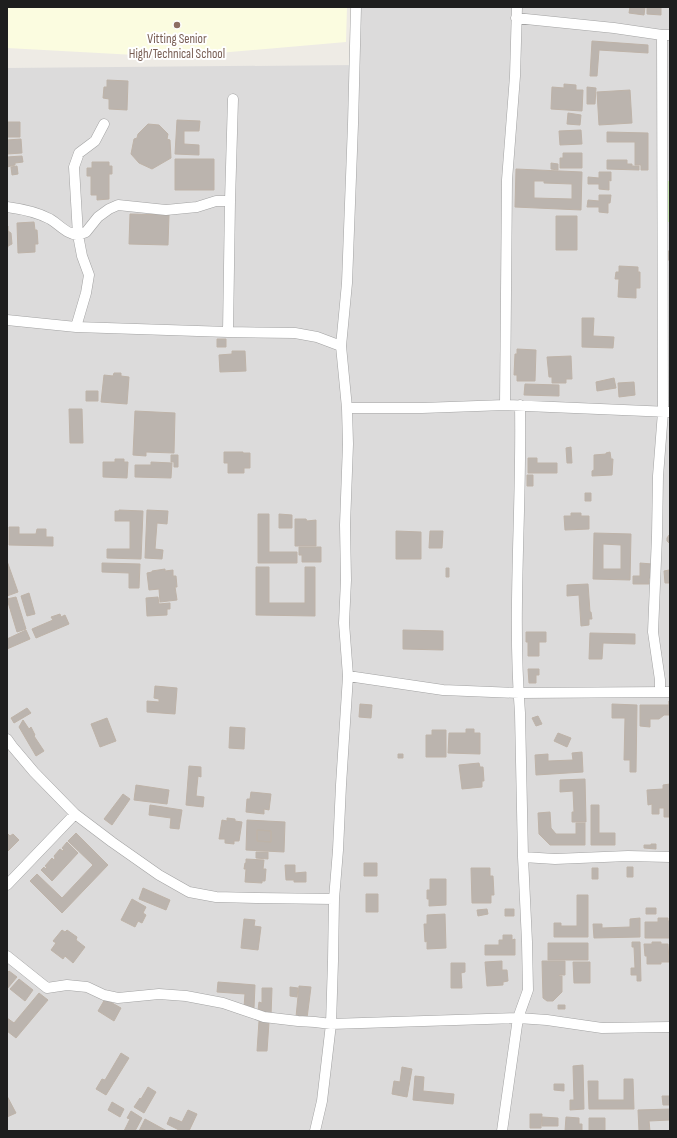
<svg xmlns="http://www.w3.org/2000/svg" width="677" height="1138" font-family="'Sofia Sans Condensed',sans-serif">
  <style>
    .residential { fill: #dcdbdb }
    .education { fill: #fbfce0 }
    .grass { fill: #c7e4af }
    .building { fill: #bbb4ae; stroke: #beb3a8; fill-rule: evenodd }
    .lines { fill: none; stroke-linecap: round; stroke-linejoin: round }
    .minor-casing { stroke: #a2a2a2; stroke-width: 11 }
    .minor { stroke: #fff; stroke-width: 10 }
    .education-dot { fill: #8d6e63; stroke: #fff; stroke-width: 1.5 }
    .labels { text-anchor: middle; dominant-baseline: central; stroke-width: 4; stroke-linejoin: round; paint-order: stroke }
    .education-label { font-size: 13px; fill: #785e54; stroke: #fff }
  </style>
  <rect width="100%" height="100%" fill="#eeebe5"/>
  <path class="residential" d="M361,7h309v1124h-663v-1063l350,-3z"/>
  <path class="education" d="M7,7h340l-1,35 -174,15 -165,-9z"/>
  <path class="grass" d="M666,181h4v41h-4z"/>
  <path class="building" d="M630,7h15l-1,8 -15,-2z
    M647,7h14v8l-14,-1z
    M592,41l56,4v8l-49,-3 -2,26h-7z
    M107,80l21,1 -1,29 -18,-1v-10l-6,-1 1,-11h3z
    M564,84l12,1v5h7l-1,21 -31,-2 1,-22 12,1z
    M587,87l9,1 -1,16h-8z
    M630,90l2,33 -33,2 -2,-33z
    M568,113l13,2 -1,10 -13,-1z
    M177,120l23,1 -1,10h-15v13l15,1v10l-24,-1z
    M7,122h13v15h-13z
    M148,124l11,1 9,9 -1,5 3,1 1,18 -19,11 -13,-6 -8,-9 3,-15 3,-1 1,-4z
    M581,130l1,14 -22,1 -1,-14z
    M607,132l41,1v37h-7v-5h-6v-23h-28z
    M21,139l1,14 -15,1v-14z
    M563,153h19v15h-22v-10h3z
    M22,156l1,6 -8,1v2l-8,2v-10z
    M175,159h39v31h-39z
    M607,160h20v4h5v2h7v4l-32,-1z
    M92,162h17v4h3v8h-3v25l-12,1v-5h-6v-19h-4v-8h5z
    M551,163l7,1v6l-7,-1z
    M17,166l1,8 -6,1 -1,-8z
    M516,169l66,3 -1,38 -66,-3zM534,181h10v2l28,1v15l-38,-1z
    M599,172h12v9l-2,-1v10l-10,-1v-5h-11v-7l11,1z
    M599,195h12l-1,8h-2v10l-9,-1v-5h-12l1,-7 11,1z
    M130,214l39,1 -1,30 -39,-1z
    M556,216h21v34h-21z
    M34,222l1,8h2l1,14h-3v8l-17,1 -1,-30z
    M7,226h1v5l3,2 1,11 -4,2 -1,4z
    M668,251h2v9h-2z
    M619,266l19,1v5h2v16h-4v10l-18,-1 1,-18h-4l1,-7h3z
    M582,318h12l-1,18 21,1 -1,11 -31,-1z
    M217,339h9v8h-9z
    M517,349l19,1 -1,31h-18v-6h-3l1,-21h2z
    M232,351h13l1,20 -26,1 -1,-17 13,-1z
    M571,356l1,23h-6v4h-14v-6h-3l-2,-20z
    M114,373h7v3l8,1 -2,27 -26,-2 3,-27 9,1z
    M614,378l2,10 -19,3 -1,-9z
    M634,382l1,13 -16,2 -1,-14z
    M525,384l34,1v11l-35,-1z
    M86,391h12v10h-12z
    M69,409h13l1,34h-13z
    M135,411l40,2 -1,40 -28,-1v4l-13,-1z
    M571,447l1,16h-5l-1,-15z
    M224,452h19v1h7v15h-6v5h-16v-10h-4z
    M610,452l1,7h2l-1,16 -20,1v-5l2,-1v-15l12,-1v-1z
    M171,455h7v12h-4v-5h-3z
    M528,458h9v5h20v10h-29z
    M115,459h9v3h4l-1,16 -24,-1v-15h12z
    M151,462l21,1 -1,15 -36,-1v-12h16z
    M527,475h6v11h-6z
    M585,493h6v8h-6z
    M119,510l24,1 -2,48 -34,-1v-9h23v-28h-15v-10h4z
    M147,510l21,1 -1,13 -10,-1 -2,26 8,1 -1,9 -17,-1z
    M571,513h10v3h8v13l-24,1 -1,-14h7z
    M258,514h11v38h28v11h-39z
    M279,514l13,1v13h-13z
    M295,519h11l1,2 9,-1v26h-21z
    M9,527h10v7h17l1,-5h9v8h7v9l-44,-1z
    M396,531l25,1v27h-25z
    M430,531h13l-1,17h-13z
    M594,533l37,1 -1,46 -37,-1zM603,544l18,1v24h-18z
    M669,535h1v9l-3,-3v-3z
    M299,547h22v15h-19v-7h-3z
    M7,561l11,31 -11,4z
    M102,563l38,1 -1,24h-10v-15l-27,-1z
    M640,563l12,1 -1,14h-2v6h-16v-8h7z
    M256,567h13v36h36v-36h10v49l-59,-1z
    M446,568h3v9h-3z
    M165,569v2l8,-1v6h3l1,11h-2l2,13 -17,2 -1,-13 -10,1 -2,-17 5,-1v-1z
    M669,570l1,13h-5l-1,-12z
    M588,584l2,28h1l1,7h-3v6l-8,1 -2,-31 -12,1v-11z
    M29,593l6,21 -8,2 -6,-20z
    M16,597l10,32 -9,3 -10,-33z
    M158,597l1,7 11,-1v6h-3v6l-20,1 -1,-18z
    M60,614l1,3 4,-2 4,9 -33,14 -4,-9 21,-9 -2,-3z
    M26,630l4,9 -23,10v-10z
    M403,630l40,1v19l-40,-1z
    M526,632h20v10h-7v14h-11v-14h-2z
    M590,633l45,1v10l-32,-1 -1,16h-13z
    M528,669h11v6h-3v8h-7z
    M155,686l22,2 -2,26 -28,-2v-11l12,1v-3l-5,-1z
    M669,701l1,14h-6l-5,4h-9v8l-10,-1v-21h29z
    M360,704l12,1 -1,13 -12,-1z
    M612,704l25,1 -1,67h-6v-12h-6l1,-42h-13z
    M27,708l4,5 -17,10 -3,-5z
    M538,716l4,8 -6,2 -4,-8z
    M107,718l9,23 -16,6 -9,-23z
    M23,720l6,9 2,-2 4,8 -1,1 10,15 -8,5 -17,-29z
    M230,727l15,1 -1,21 -15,-1z
    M466,729h8v4h6v21l-32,-1 1,-20h17z
    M432,730h14v27h-20v-22h6z
    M558,733l13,5 -4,9 -13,-6z
    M582,752l1,20 -47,3 -1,-20 13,-1v7l25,-1 -1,-7z
    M398,754h5v4h-5z
    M479,763l1,4h3l1,14h-2v6l-20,2 -3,-24z
    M189,766l12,1v10l-3,-1 -2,20 8,1 -1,10 -17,-2z
    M585,779l1,43h-14v-10h2l-1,-21 -13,1v-12z
    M670,784v33h-6v-9h-5v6h-7v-10l-4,1 -1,-15 16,-1v-4z
    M136,785l33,5 -2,14 -33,-4z
    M251,792l20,2 -2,16 -5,-1v5l-18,-2 1,-13h3z
    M123,794l7,5 -18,26 -8,-6z
    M150,805l32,5 -3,19 -9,-1 1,-10 -22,-3z
    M591,805h8v28h16v12h-24z
    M550,812l1,16 5,6h20v-11h9v22h-35l-11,-11 -1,-21z
    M227,818l8,1v2l7,1 -3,19h-5v3l-9,-1v-4h-6l3,-19 5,1z
    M247,820l38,2 -1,30 -38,-2zM257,830l14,1v11l-14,-1z
    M257,830l14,1v11l-14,-1z
    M7,833l3,3 3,-2 6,6 -12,12z
    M76,833l32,32 -46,48 -32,-32 7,-7 25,24 31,-33 -25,-24z
    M67,842l11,11 -26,28 -11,-11 3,-3 1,2 2,-2 -2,-1 7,-8 2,2 1,-2 -1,-2 6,-7 3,2 1,-1 -2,-2z
    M651,844h5v5l-12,-1v-3h7z
    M256,852h12v7l-12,-1z
    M246,859l18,1 -1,9h3l-1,12h-3v2l-17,-1 1,-13h-2l1,-6h1z
    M364,863h13v13h-13z
    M285,865h10v8l11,-1v10h-12v-2h-8z
    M627,867h6v10h-6z
    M471,868h19v8h3l1,19h-3v8h-19z
    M592,868h6v11h-6z
    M430,879h16v26l-17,1v-7h-2v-9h3z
    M143,888l27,12 -4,10 -27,-11z
    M366,894h12v18h-12z
    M577,895h11v42h-34v-14h7v3h16z
    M132,899l14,8 -3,6 3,2 -4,8 -4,-2 -3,6 -14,-7z
    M646,908h10v6h-10z
    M487,909l1,5 -10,2 -1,-6z
    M505,909h9v7h-9z
    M445,914l1,34 -19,1v-8l-2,1 -1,-18h3v-9z
    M640,918v19l-46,1 -1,-14h9v4l28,-1v-8z
    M658,918h10v3h2v17h-25v-16h13z
    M244,919l11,1 -1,6 7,1 -3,23 -17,-2z
    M62,930l3,2 2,-2 10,7 -1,3 9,7 -12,16 -8,-7 -2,3 -12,-9 5,-7 -3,-2z
    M503,935h9v5l3,-1v16h-30v-10h14v-5h4z
    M632,942h8l1,39h-4v-6h-6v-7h4l-1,-21h-2z
    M652,942h9v2h7l1,18h-8v2h-14v-8h-2l-1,-12h8z
    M548,943h40v17h-40z
    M502,961v9h5l1,11 -5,1v3l-16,1 -2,-24z
    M542,961h23v14h-6v1h3v16l-9,9h-6l-4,-3z
    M573,962h17v21h-16z
    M451,963h14v9l-4,1 1,15h-11z
    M9,971l8,6 -10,12v-16z
    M19,979l14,11 -8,11 -15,-12z
    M218,982l37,3 -1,23 -10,-1 1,-13 -28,-2z
    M299,986l12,1 -4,31 -11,-1z
    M290,987l8,1 -1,9 -7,-1z
    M262,988h10l-1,28h-10l1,-6h-4l1,-8 3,1z
    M39,993l9,7 -32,38 -9,-7v-13l7,5z
    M105,999l16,9 -7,13 -16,-10z
    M558,1005h7v4h-7z
    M259,1021l10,1 -2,29h-10z
    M121,1053l8,5 -23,37 -10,-6 6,-10 3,1z
    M583,1065l1,44 -14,1v-10h4l-1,-34z
    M402,1067l10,2 -5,28 -15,-3 2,-13 6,1z
    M415,1076l9,1 -1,14 31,3 -1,10 -40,-4z
    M624,1079h9l1,30h-45l-1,-28h10v19h26z
    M554,1084h10v7l-10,-1z
    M148,1087l8,5 -12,21 -10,-6 6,-9 1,1z
    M7,1096l9,17 -9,4z
    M662,1096h8v9h-7z
    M112,1102l12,7 -4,8 -12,-7z
    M670,1109v11l-21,1 1,10h-11l-1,-21z
    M188,1110l9,4 -8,17h-8l-14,-7 3,-7 12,5z
    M131,1111l11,7 -7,13h-11l6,-12 -3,-1z
    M530,1114h12l-1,14h-11z
    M542,1117l16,1v8h-16z
    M566,1117l13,1v6h3v7h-17z
    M589,1118h16v13h-16z
    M145,1119l22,12h-28z"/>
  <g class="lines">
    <g class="minor-casing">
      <path id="minor" d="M516,18l98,10 48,7h8
        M104,124l-9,17 -16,12 -5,14 4,68 8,-3 12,-15 11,-8 9,-4 48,5 31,-3 19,-6h14l3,-102
        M7,207c15,2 30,5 43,12 10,6 16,15 28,16l4,21 7,19 -3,18 -10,34
        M7,320l69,7 152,5 67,1 22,4 24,9 6,62h75l83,-3 165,7
        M228,332l2,-131
        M341,346l6,-63 6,-159 3,-117
        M505,405l2,-225 8,-104 2,-69
        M520,405c2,103 -8,206 0,308l3,144 4,85 1,48 -10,28 29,2 55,8 68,-1
        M347,408l1,36 -3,81 1,55 -2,43 4,53 95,14 76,3 151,-1
        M660,692v-12l-7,-48 4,-96 1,-60 5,-64 -1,-377
        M7,739l5,7 22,26 41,42 37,28 47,33 30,17 27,5 41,1 77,1
        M523,857l32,2 73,-3 42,1
        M7,885l68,-71
        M7,956l40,32 20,-3 20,2 17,8 14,3 41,-4 27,2 37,7 41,14 34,4 17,1 16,2 187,-6 -16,113
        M315,1131l7,-30 9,-77 2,-63 1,-62 4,-49 3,-65 7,-109"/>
    </g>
    <use href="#minor" class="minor"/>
  </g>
  <circle class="education-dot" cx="177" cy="25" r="4"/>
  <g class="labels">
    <g class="education-label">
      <text x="177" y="39">Vitting Senior<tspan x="177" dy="15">High/Technical School</tspan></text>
    </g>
  </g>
  <rect width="677" height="1138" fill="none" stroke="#1e1e1e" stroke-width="16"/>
</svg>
